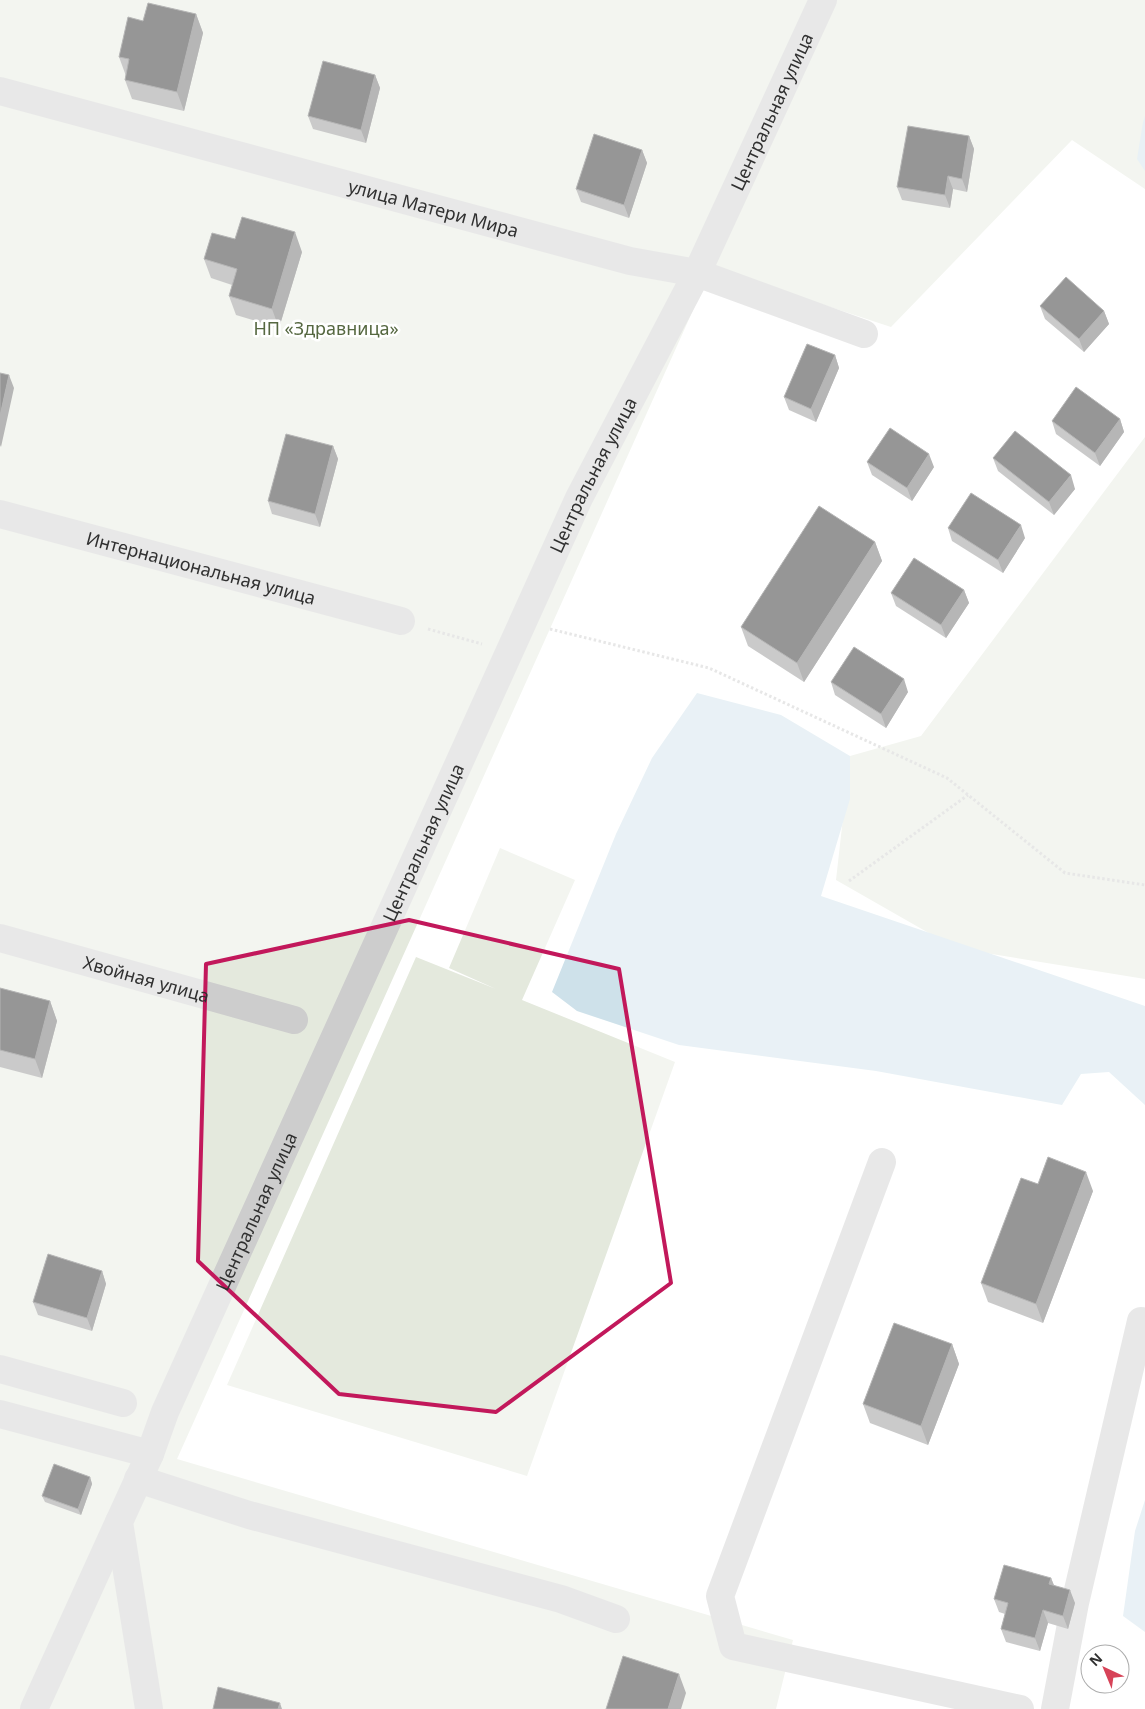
<svg xmlns="http://www.w3.org/2000/svg" width="1145" height="1709" font-family="'Noto Sans',sans-serif">
  <style>
    .green { fill: #e4e9dd }
    .water { fill: #cee1ea }
    .lines { fill: none; stroke-linecap: round; stroke-linejoin: round }
    .path { stroke: #cacaca; stroke-width: 3; stroke-dasharray: 2.5 2.5; stroke-linecap: butt }
    .minor { stroke: #cdcdcd; stroke-width: 28 }
    .wall { fill: #8b8b8b }
    .shaded-wall { fill: #5d5d5d }
    .building { fill: #171717; stroke: #5d5d5d }
    .marked { fill: none; stroke: #c2185b; stroke-width: 4; stroke-linejoin: round }
    .labels { text-anchor: middle; dominant-baseline: central; stroke-width: 5; stroke-linejoin: round; paint-order: stroke }
    .street-label { font-size: 18px; fill: #303030; stroke: #fff }
    .park-label { font-size: 18px; fill: #566841; stroke: #fff }
  </style>
  <rect width="100%" height="100%" fill="#fff"/>
  <path class="green" d="M0,0h1145v189l-73,-49 -181,187 -179,-59 -535,1191 616,181 -17,69h-776z
    M1145,437v542l-190,-31 -119,-68 14,-124 71,-20z
    M500,848l75,32 -53,120 153,62 -148,414 -300,-91 189,-428 80,32 -47,-21z"/>
  <path class="water" d="M1145,116v55l-8,-12 6,-37z
    M697,693l84,22 69,41v43l-29,97 324,110v99l-36,-33 -28,2 -19,31 -186,-34 -197,-26 -102,-34 -25,-19 64,-158 36,-76z
    M1145,1500v132l-22,-16 12,-85z"/>
  <g class="lines">
    <path class="path" d="M428,629l54,15
      M550,629l159,39 238,110 118,95 80,12
      M849,881l119,-86"/>
    <g class="minor">
      <path id="s1" d="M0,91l630,170 67,12 167,61"/>
      <path id="s2" d="M0,514l401,107"/>
      <path id="s3" d="M0,938l294,82"/>
      <path d="M882,1162l-162,434 13,50 287,63"/>
      <path d="M0,1369l123,34"/>
      <path d="M0,1414l150,40"/>
      <path d="M138,1479l111,36 312,84 55,20"/>
      <path d="M34,1709l85,-187"/>
      <path id="s4" d="M149,1709l-30,-187 31,-68 15,-42 414,-914 118,-225 126,-273"/>
      <path d="M1055,1709l20,-106 66,-282"/>
    </g>
  </g>
  <path class="wall" d="M196,14l7,19 -19,78 -52,-12 -7,-19 1,-4 -7,-19 24,-36z
    M375,75l5,13 -14,55 -53,-14 -5,-13z
    M969,136l5,13 -7,43 -14,-3 -3,19 -48,-8 -5,-13z
    M642,150l5,13 -18,55 -48,-16 -5,-13z
    M302,252l-23,76 -43,-13 -7,-19 3,-11 -21,-7 -7,-19z
    M1040,306l64,5 5,13 -25,28 -39,-33z
    M835,355l4,13 -23,54 -27,-12 -5,-13z
    M1120,419l4,13 -24,34 -44,-32 -4,-13z
    M333,446l5,13 -18,68 -48,-13 -4,-13z
    M993,458l82,31 -21,26 -56,-44z
    M867,462l67,5 -22,34 -40,-26z
    M948,528l77,10 -22,35 -51,-32z
    M875,542l7,19 -78,121 -56,-36 -7,-19z
    M964,590l5,13 -23,35 -50,-32 -5,-13z
    M831,682l77,10 -22,36 -51,-33z
    M0,988l50,13 7,20 -15,57 -42,-11z
    M1038,1184l55,7 -50,132 -55,-21 -7,-19z
    M102,1271l4,13 -14,47 -54,-16 -5,-13z
    M952,1344l7,20 -31,81 -58,-22 -7,-19z
    M90,1477l2,7 -11,31 -36,-13 -3,-6z
    M1051,1578l3,7 21,18 -7,26 -20,-6 -8,28 -34,-9 -5,-13 4,-15 -6,-2 -5,-13z"/>
  <path class="shaded-wall" d="M196,14l7,19 -19,78 -7,-19z
    M375,75l5,13 -14,55 -5,-13z
    M969,136l5,13 -7,43 -5,-13z
    M642,150l5,13 -18,55 -5,-13z
    M948,176l5,13 -3,19 -5,-13z
    M295,232l7,20 -23,76 -7,-19z
    M1104,311l5,13 -25,28 -5,-13z
    M835,355l4,13 -23,54 -5,-13z
    M9,375l5,13 -13,59 -1,-2v-29z
    M1120,419l4,13 -24,34 -5,-13z
    M333,446l5,13 -18,68 -5,-13z
    M929,454l5,13 -22,34 -5,-13z
    M1071,475l4,14 -21,26 -5,-13z
    M1021,525l4,13 -22,35 -5,-13z
    M875,542l7,19 -78,121 -7,-19z
    M964,590l5,13 -23,35 -5,-13z
    M904,679l4,13 -22,36 -5,-14z
    M50,1001l7,20 -15,57 -7,-19z
    M1086,1172l7,19 -50,132 -7,-19z
    M102,1271l4,13 -14,47 -5,-13z
    M952,1344l7,20 -31,81 -7,-19z
    M90,1477l2,7 -11,31 -3,-6z
    M1051,1578l5,13 -7,-7z
    M1070,1590l5,13 -7,26 -5,-13z
    M1043,1610l5,13 -8,28 -5,-13z
    M679,1674l7,19 -5,16h-13z
    M280,1703l2,6h-4z"/>
  <path class="building" d="M148,3l48,11 -19,78 -52,-12 4,-21 -10,-2 9,-40 15,4z
    M323,61l52,14 -14,55 -53,-14z
    M908,126l61,10 -7,43 -14,-3 -3,19 -48,-8z
    M594,134l48,16 -18,55 -48,-16z
    M242,217l53,15 -23,77 -43,-13 8,-27 -33,-10 8,-26 23,6z
    M1066,277l38,34 -25,28 -39,-33z
    M807,344l28,11 -24,54 -27,-12z
    M0,373l9,2 -9,41z
    M1076,387l44,32 -25,34 -43,-32z
    M890,428l39,26 -22,34 -40,-26z
    M1015,431l56,44 -22,27 -56,-44z
    M286,434l47,12 -18,68 -47,-13z
    M971,493l50,32 -23,35 -50,-32z
    M819,506l56,36 -78,121 -56,-36z
    M914,558l50,32 -23,35 -50,-32z
    M854,647l50,32 -23,35 -50,-32z
    M0,988l50,13 -15,58 -35,-9z
    M1048,1157l38,15 -50,132 -55,-21 40,-105 17,6z
    M48,1254l54,17 -15,47 -54,-16z
    M894,1323l58,21 -31,82 -58,-22z
    M54,1464l36,13 -12,32 -36,-13z
    M1004,1565l47,13 -2,6 21,6 -7,26 -20,-6 -8,28 -34,-9 7,-26 -14,-4z
    M623,1656l56,18 -11,35h-62z
    M218,1687l62,16 -2,6h-65z"/>
  <path d="M0 0H1145V1709H0ZM409,920l210,49 52,314 -175,129 -157,-18 -141,-133 8,-297z" fill="#fff" fill-opacity=".55" fill-rule="evenodd"/>
  <path class="marked" d="M409,920l210,49 52,314 -175,129 -157,-18 -141,-133 8,-297z"/>
  <g class="labels">
    <g class="street-label">
      <text stroke="none"><textPath href="#s4" startOffset="1744">Центральная улица</textPath></text>
      <text stroke="none"><textPath href="#s1" startOffset="449">улица Матери Мира</textPath></text>
      <text stroke="none"><textPath href="#s4" startOffset="1339">Центральная улица</textPath></text>
      <text stroke="none"><textPath href="#s2" startOffset="208">Интернациональная улица</textPath></text>
      <text stroke="none"><textPath href="#s4" startOffset="934">Центральная улица</textPath></text>
      <text stroke="none"><textPath href="#s3" startOffset="152">Хвойная улица</textPath></text>
      <text stroke="none"><textPath href="#s4" startOffset="529">Центральная улица</textPath></text>
    </g>
    <g class="park-label">
      <text x="326" y="328">НП «Здравница»</text>
    </g>
  </g>
  <g transform="translate(1105 1669) rotate(316)"><circle r="24" fill="#ffffff" stroke="#acacac"/>
  <path d="M0-4L9 19L0 12L-9 19Z" fill="#d74358"/>
  <text y="-8" font-size="14" font-weight="bold" text-anchor="middle" fill="#303030">N</text>
  </g>
</svg>
